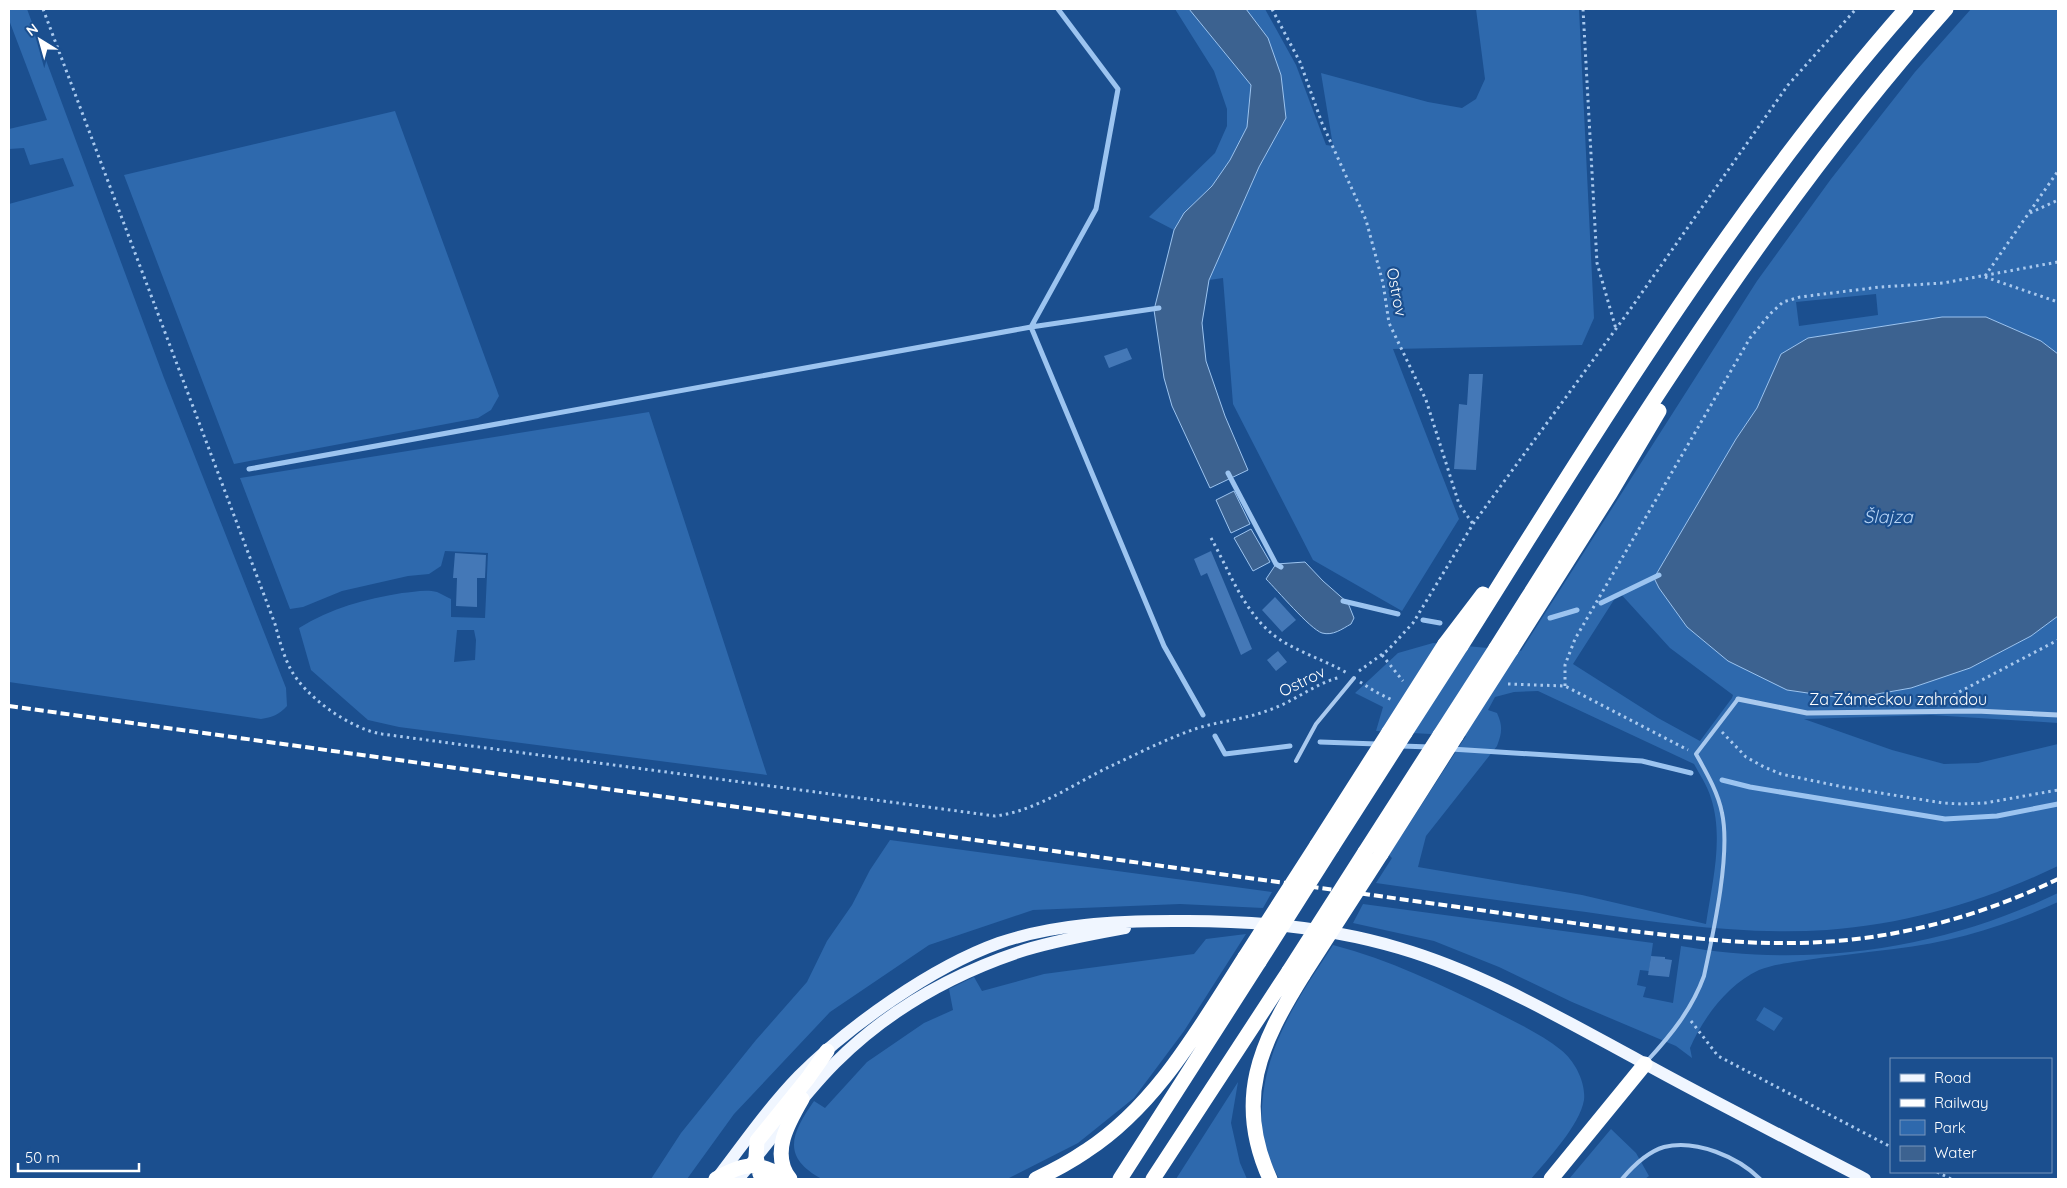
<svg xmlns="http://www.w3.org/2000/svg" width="2067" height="1188" font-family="Quicksand,sans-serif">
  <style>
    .green { fill: #2e69ad; fill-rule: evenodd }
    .water { fill: #3c6290; stroke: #9cc4f0 }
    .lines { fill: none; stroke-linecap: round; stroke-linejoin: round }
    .stream { stroke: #9cc4f0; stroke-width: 5 }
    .building { fill: #4478b7 }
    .path { stroke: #a9c9ee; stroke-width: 3; stroke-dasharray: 2.5 4; stroke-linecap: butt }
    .service { stroke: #a9c9ee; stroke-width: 4 }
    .minor { stroke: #a9c9ee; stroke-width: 5 }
    .primary { stroke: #f0f6ff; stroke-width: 12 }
    .motorway { stroke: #fff; stroke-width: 15 }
    .rail { stroke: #fff; stroke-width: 4; stroke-dasharray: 9 4; stroke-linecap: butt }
    .motorway-bridge { stroke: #fff; stroke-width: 15 }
    .labels { text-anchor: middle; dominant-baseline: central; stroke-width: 4.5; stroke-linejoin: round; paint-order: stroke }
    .street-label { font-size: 16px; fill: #fff; stroke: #1b4f8f }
    .water-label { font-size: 18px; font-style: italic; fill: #b5d3f5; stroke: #1b4f8f }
  </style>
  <rect width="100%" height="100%" fill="#1b4f8f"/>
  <path class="green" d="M9,9h18l137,369 122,310 1,18c-8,9 -15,11 -26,13l-252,-37v-478l65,-18 -11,-28 -33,7 -6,-17 -15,1v-20l38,-9 -38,-100z
    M1175,9h14l62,76 -4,42 -17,33 -18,26 -28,27 -10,17 -25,-13 66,-64 12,-27v-17l-13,-38z
    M1246,9h19l31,56 30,80 7,1 -12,-73 107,29 34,6 14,-9 9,-20 -9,-70h103l15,309 -12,27 -189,4 66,170 -57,92 -89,-51 -80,-156 -10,-126 -14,2 50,-113 27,-49 -18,-80z
    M1971,9h87v345l-17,-13 -55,-24h-44l-134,21 -27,16 -24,54 -21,31 -82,139 5,10 28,39 100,63 62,9 62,-11 59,-20 61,-32 27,-20v107l-127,-8 -127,4 88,31 52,14 34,-1 80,-19v122c-73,35 -150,58 -231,64 -81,5 -162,-6 -241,-18 -70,-9 -140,-19 -210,-29l16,-25 -3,-3 77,-119 -90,-5 7,-24 -28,-14 43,-40 35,-10 88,8 236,-370 74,-102 84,-107zM1876,294l2,21 -79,11 -3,-24zM1619,592l51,56 63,47 -1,3 -32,43 -42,-23 -85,-54zM1538,691l156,73c6,11 13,21 17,34 13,40 1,86 -5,126l-124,-29 -164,-28 8,-31 71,-90c5,-13 6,-20 0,-33l-9,-3 7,-13 19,-5z
    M395,111l104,285 -8,14 -13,8 -244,46 -110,-289z
    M649,412l118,363 -368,-48 -31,-7 -57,-50 -12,-42c32,-20 66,-29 103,-35 11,-1 24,-4 35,-1 5,2 9,5 14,7v18l34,1 3,-65 -43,-2 -4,15 -12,8 -21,2 -66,15 -39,16 -13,2 -50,-131zM457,630h17l2,10 -1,20 -21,2z
    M890,840l382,52 -9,16 -83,-4 -147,6 -104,35 -99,67 -96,102 -47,65h-36l30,-46 75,-93 51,-58 20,-41 25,-36 18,-35z
    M2058,893v9c-52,24 -106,40 -164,47 -31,4 -63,7 -94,12 -13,2 -28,4 -41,9 -31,14 -56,48 -69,78l2,10 -16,-12 -104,-44 -73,-35 -65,-26 -81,-18 10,-19 290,39 -4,28 -9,-1 -3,15 9,2 -3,10 30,6 8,-57c127,23 262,3 377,-53z
    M1246,934l-62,97 -50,67 -56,45 -71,36h-185c-41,-22 -31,-45 -8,-78l11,7 42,-46 57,-39 29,-13 -4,-21 25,-12 8,14 62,-17 150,-20 12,-15z
    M1333,945c57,15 107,39 159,65 23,12 49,24 69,40 14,11 25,33 23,50 -4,25 -37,60 -53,79h-252c-4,-9 -10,-18 -13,-27 -5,-14 -5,-31 -4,-45 4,-64 37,-110 71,-162z
    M1764,1007l19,11 -9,13 -18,-11z
    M1238,1082l-7,41 9,40 7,16h-71z
    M1611,1129l25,24 13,23 -4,3h-76z"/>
  <path class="water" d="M1189,9h57l22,29 13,37 5,43 -27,49 -50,113 -7,43 4,38 19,55 23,54 -38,18 -38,-82 -8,-28 -10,-68 20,-80 10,-17 28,-27 18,-26 17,-33 4,-42z
    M1942,317h44l55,24 17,13v262l-27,20 -61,32 -59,20 -62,11 -62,-9 -59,-29 -41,-34 -28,-39 -5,-10 82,-139 21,-31 24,-54 27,-16z
    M1234,491l16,33 -19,9 -15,-33z
    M1251,529l19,33 -17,9 -19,-33z
    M1305,562l18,19 25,22 6,15 -3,6c-9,5 -18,12 -29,9 -12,-4 -45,-43 -56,-54l10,-15z"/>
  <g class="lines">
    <path class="stream" d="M1058,9l60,80 -22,120 -65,118 133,319 39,69
      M249,469l782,-142 128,-19
      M1228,473l48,91 5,3
      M1343,601l55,13
      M1601,603l58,-28
      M1550,618l27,-8
      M1423,620l17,3
      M1215,736l10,18 65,-8
      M1320,742l57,2
      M1401,746l29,1
      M1451,749l191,12 49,12
      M1722,780l28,7 195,32 52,-3 61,-12"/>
  </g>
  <path class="building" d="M1127,348l5,11 -23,9 -5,-12z
    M1469,374h14l-7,96 -22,-1 5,-65 8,1z
    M1211,551l41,98 -11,6 -34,-82 -6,3 -7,-17z
    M455,553l31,2 -1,23h-8v29l-21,-1 1,-28h-4z
    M1275,597l21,23 -14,12 -20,-22z
    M1278,651l9,11 -11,9 -9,-11z
    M1651,956l14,1v2l7,1 -3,17 -21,-2z"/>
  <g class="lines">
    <path class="path" d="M43,9l232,615c4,15 8,30 15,44 14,28 60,61 92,66l613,82c42,-5 78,-32 116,-50 28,-13 57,-28 87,-38 23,-7 48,-9 71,-18 25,-8 46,-27 72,-33
      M1272,9l28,53 22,61 44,97 17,63 6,40 37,77 33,104 14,20
      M1583,9l14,254 19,66
      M2030,213l28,-13
      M1985,276l73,-105
      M1985,277l73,25
      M1211,538c19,34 34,78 68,101 21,14 46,21 68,34
      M1382,655l21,26
      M1359,671l29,-21 25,-27 60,-99 156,-213 159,-226 68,-76
      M1360,682l16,10 16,8
      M1508,684l57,2 123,64
      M1565,686v-21l10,-26 175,-301 20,-24 13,-12 17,-5 80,-10 63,-4 115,-21
      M1942,701l116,-61
      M1722,732l24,25 18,10 17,7 62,13 100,16 18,1 24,-1 73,-13
      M1691,1021l27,35 173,91
      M1937,1172l14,7"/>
    <path class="service" d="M1296,761l20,-37 38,-46
      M1648,1060c23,-25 44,-51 56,-84 9,-42 27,-122 18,-163 -4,-21 -16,-41 -26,-59l42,-55
      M1622,1179c11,-13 25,-27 42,-32 32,-8 74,10 96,32"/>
    <path class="minor" d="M1738,699l69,14 169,-2 82,4"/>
    <path class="primary" d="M718,1177c26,-34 51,-70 81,-101 50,-50 133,-109 200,-133 55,-19 116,-22 174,-22 76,-1 152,5 226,27 85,25 163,71 241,113 74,41 150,79 225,118
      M738,1179c33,-38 61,-80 97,-116 53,-53 119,-90 190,-113 33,-10 67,-16 100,-22"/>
    <path class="motorway" d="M1445,644l38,-50
      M1461,646c138,-219 274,-443 445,-637
      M1496,648c139,-220 276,-444 450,-639
      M1511,650l100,-158 48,-81
      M1317,845l72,-113
      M1332,847l73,-114
      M1365,852l75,-117
      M1381,854l75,-118
      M716,1179c28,-17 43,-18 70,0
      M764,1179l-4,-5 -4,-17 1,-16 51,-63 19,-27
      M790,1179c-20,-25 -2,-56 12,-80
      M1036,1179c17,-8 34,-17 50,-28 71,-46 114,-124 159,-194
      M1120,1179l139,-217
      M1153,1179l136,-208
      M1270,1179c-36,-79 -10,-135 33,-204
      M1551,1179l94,-115"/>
    <path class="rail" d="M9,706l1622,225c53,6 106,13 159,12 93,0 185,-24 268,-64"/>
    <path class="motorway-bridge" d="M1389,732l56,-88
      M1405,733l56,-87
      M1440,735l56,-87
      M1456,736l55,-86
      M1245,957l72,-112
      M1259,962l73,-115
      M1289,971l76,-119
      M1303,975l78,-121"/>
  </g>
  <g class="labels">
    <g class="street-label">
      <text transform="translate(1397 292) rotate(79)">Ostrov</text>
      <text transform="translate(1302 681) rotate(-26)">Ostrov</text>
      <text x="1898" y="699">Za Zámeckou zahradou</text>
    </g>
    <g class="water-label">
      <text x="1888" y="516">Šlajza</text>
    </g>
  </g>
  <rect width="2067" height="1188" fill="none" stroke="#ffffff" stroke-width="20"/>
  <rect x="1890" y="1058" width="162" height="115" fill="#1b4f8f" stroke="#7695bc"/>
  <rect x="1900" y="1074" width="25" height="8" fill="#f0f6ff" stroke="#7695bc"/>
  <text x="1934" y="1083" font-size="15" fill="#ffffff">Road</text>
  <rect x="1900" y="1099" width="25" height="8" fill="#ffffff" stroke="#7695bc"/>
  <text x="1934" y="1108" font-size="15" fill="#ffffff">Railway</text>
  <rect x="1900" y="1120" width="25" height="15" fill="#2e69ad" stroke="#7695bc"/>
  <text x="1934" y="1133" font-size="15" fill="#ffffff">Park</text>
  <rect x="1900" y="1146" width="25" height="15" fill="#3c6290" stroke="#7695bc"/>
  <text x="1934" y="1158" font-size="15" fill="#ffffff">Water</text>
  <g transform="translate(40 40) rotate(323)" stroke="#1b4f8f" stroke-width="4" paint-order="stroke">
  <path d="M0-4L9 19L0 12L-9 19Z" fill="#ffffff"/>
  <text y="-8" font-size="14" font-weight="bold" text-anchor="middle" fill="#ffffff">N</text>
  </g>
  <path d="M18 1163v8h121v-8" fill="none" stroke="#ffffff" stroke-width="2.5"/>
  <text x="25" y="1163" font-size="15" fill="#ffffff" stroke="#1b4f8f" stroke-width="4" paint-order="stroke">50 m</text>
</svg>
